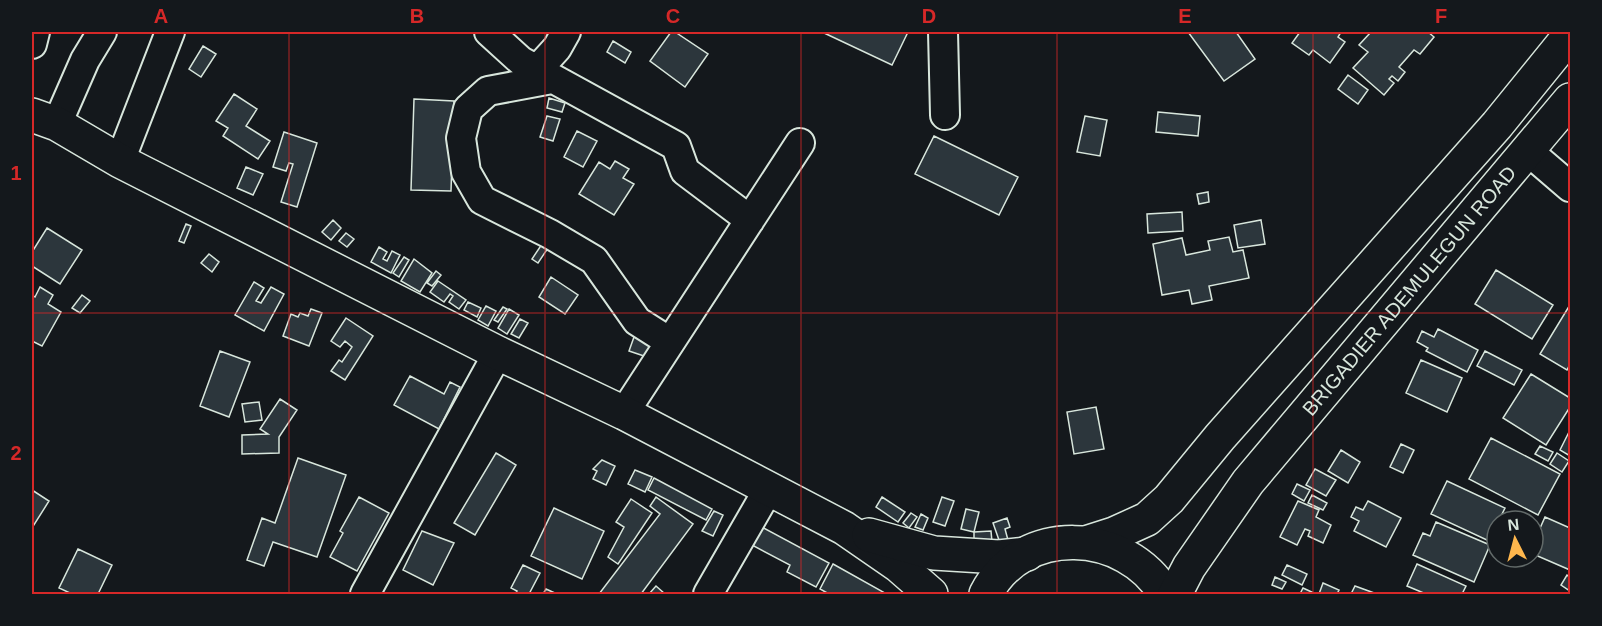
<svg xmlns="http://www.w3.org/2000/svg" width="1602" height="626" font-family="Helvetica,sans-serif">
  <style>
    .building { fill: #2c363c; stroke: #d8e6dc; stroke-width: 1.5 }
    .lines { fill: none; stroke-linecap: round; stroke-linejoin: round }
    .minor-casing { stroke: #d8e6dc; stroke-width: 32 }
    .major-casing { stroke: #d8e6dc; stroke-width: 36 }
    .minor { stroke: #14181c; stroke-width: 28 }
    .major { stroke: #14181c; stroke-width: 33 }
    .grid { fill: none; stroke: #d62828; stroke-width: 1.5; stroke-opacity: 0.55 }
    .labels { text-anchor: middle; dominant-baseline: central; stroke-width: 4.5; stroke-linejoin: round; paint-order: stroke }
    .street-label { font-size: 20px; fill: #d8e6dc; stroke: #14181c }
    .neatline { fill: none; stroke: #d62828; stroke-width: 2 }
    .grid-label { font-size: 20px; text-anchor: middle; font-weight: bold; fill: #d62828 }
  </style>
  <rect width="100%" height="100%" fill="#14181c"/>
  <path class="building" d="M671,32h4l33,22 -23,33 -35,-26z
    M822,32h86l-16,33z
    M1188,32h48l19,27 -31,22z
    M1300,32h41l-3,5 7,5 -15,21 -17,-13 -4,5 -17,-12z
    M1371,32h57l6,5 -14,17 -6,-4 -15,17 6,5 -7,9 -6,-5 -3,3 5,4 -10,12 -31,-27 15,-16 -9,-7z
    M613,41l18,11 -6,11 -18,-11z
    M203,46l13,8 -15,23 -12,-8z
    M1348,75l20,15 -10,14 -20,-15z
    M234,94l23,15 -11,17 24,15 -12,18 -35,-23 5,-8 -12,-7z
    M549,98l16,5 -3,9 -15,-4z
    M414,99l40,2 -3,90 -40,-1z
    M1158,112l42,4 -2,20 -42,-4z
    M547,116l13,3 -7,22 -13,-4z
    M1085,116l22,4 -7,36 -23,-4z
    M577,131l20,10 -14,26 -19,-10z
    M284,132l33,11 -20,64 -16,-5 12,-38 -4,-1 -3,8 -13,-4z
    M934,136l84,41 -19,38 -84,-41z
    M615,161l14,8 -6,9 11,6 -20,31 -35,-21 20,-32 11,7z
    M246,167l17,7 -10,21 -16,-7z
    M1208,192l1,10 -10,2 -2,-10z
    M1182,212l1,19 -35,2 -1,-19z
    M333,220l8,8 -10,12 -9,-8z
    M1261,220l4,24 -27,4 -4,-23z
    M186,224l5,2 -7,17 -5,-2z
    M47,228l35,22 -22,34 -28,-18v-14z
    M346,233l8,6 -7,8 -8,-6z
    M1229,237l4,15 10,-2 6,28 -40,8 3,14 -20,4 -3,-14 -27,5 -9,-51 29,-6 4,17 24,-5 -2,-9z
    M542,244l6,4 -10,15 -6,-4z
    M379,247l8,5 -4,7 4,2 5,-10 8,4 -9,18 -20,-11z
    M209,254l10,8 -7,10 -11,-9z
    M404,257l5,3 -10,17 -6,-4z
    M414,259l18,14 -12,19 -19,-11z
    M1496,270l57,35 -21,34 -57,-35z
    M436,271l5,4 -9,11 -5,-3z
    M551,277l27,18 -13,19 -26,-17z
    M438,281l28,19 -7,9 -10,-7 4,-6 -3,-2 -6,8 -14,-10z
    M254,282l10,6 -8,13 5,2 10,-16 13,7 -20,37 -29,-16z
    M40,287l13,8 -5,9 13,8 -19,34 -10,-5v-46l3,2z
    M82,295l8,6 -10,12 -8,-5z
    M468,302l13,6 -4,9 -13,-7z
    M486,306l10,5 -8,15 -10,-6z
    M503,307l4,2 -9,13 -4,-2z
    M1568,308l2,2v54l-3,6 -27,-16z
    M311,309l11,4 -13,33 -26,-10 8,-22 7,3 2,-4 8,3z
    M509,309l10,6 -12,19 -9,-6z
    M346,318l27,18 -28,44 -14,-9 8,-11 3,2 10,-15 -7,-6 -5,6 -9,-6z
    M520,319l8,4 -9,15 -8,-4z
    M1438,329l40,21 -11,22 -41,-21 2,-3 -11,-6 5,-11 12,6z
    M634,337l18,6 -5,14 -18,-6z
    M220,351l30,11 -21,55 -29,-11z
    M1485,351l37,19 -8,15 -37,-19z
    M1421,360l41,18 -15,34 -41,-19z
    M1531,374l39,24v9l-24,38 -43,-27z
    M410,376l34,18 6,-12 10,5 -21,42 -45,-24z
    M280,399l17,11 -18,27v16l-37,1v-19l26,-1 -8,-5z
    M259,402l3,18 -17,2 -3,-18z
    M1096,407l8,42 -30,5 -7,-42z
    M1570,430v26l-10,-6z
    M1491,438l69,36 -22,41 -69,-36z
    M1401,444l13,6 -11,23 -13,-6z
    M1540,446l13,6 -5,9 -13,-7z
    M1341,450l19,12 -12,21 -20,-12z
    M496,453l20,12 -41,70 -21,-12z
    M1557,453l12,8 -7,11 -12,-8z
    M298,458l48,17 -29,82 -44,-15 -9,24 -17,-6 15,-42 13,5z
    M602,460l13,6 -9,19 -13,-6 4,-8 -4,-2z
    M1315,469l21,11 -10,16 -20,-11z
    M635,470l17,7 -7,15 -17,-8z
    M654,478l58,31 -6,11 -58,-30z
    M1447,481l58,27 -16,33 -58,-27z
    M1297,484l13,6 -6,11 -12,-7z
    M32,490l17,11 -17,27z
    M1312,495l15,8 -4,7 -15,-7z
    M359,497l30,16 -32,58 -27,-14 13,-24 -3,-2z
    M656,497l37,27 -52,70h-42l61,-80 -10,-8z
    M882,497l23,15 -7,10 -22,-15z
    M942,497l12,4 -9,25 -12,-4z
    M631,499l21,14 -34,51 -10,-7 16,-30 -8,-5z
    M1298,501l21,9 -3,7 15,8 -8,18 -15,-7 2,-5 -5,-2 -8,16 -17,-8z
    M1368,501l33,17 -15,29 -32,-16 5,-10 -8,-4 5,-10 7,3z
    M554,508l50,23 -22,48 -51,-23z
    M966,509l13,3 -5,20 -13,-3z
    M714,511l9,4 -10,21 -11,-5z
    M911,513l6,4 -8,11 -6,-5z
    M921,514l7,4 -5,12 -8,-3z
    M1545,517l25,11v42l-37,-16v-10z
    M1007,518l3,9 -5,2 3,11 -8,3 -7,-20z
    M1436,522l54,23 -16,37 -61,-27 10,-22 7,3z
    M760,526l69,37 -13,24 -29,-15 3,-7 -40,-21z
    M422,531l32,12 -21,42 -30,-15z
    M991,531l1,11 -18,1v-11z
    M78,549l34,16 -14,29h-26l-13,-6z
    M833,564l52,29 1,1h-57l-9,-5z
    M1417,564l49,22 -4,8h-36l-19,-8z
    M523,565l17,8 -11,21h-14l2,-3 -6,-3z
    M1287,565l20,9 -5,11 -20,-10z
    M1567,575l3,2v14l-9,-6z
    M1275,577l11,5 -4,7 -10,-4z
    M1323,583l16,7 -2,4h-18z
    M656,586l9,8h-16z
    M1355,586l22,8h-26z
    M1303,588l13,6h-16z
    M546,589l11,5h-14z"/>
  <g class="lines">
    <g class="minor-casing">
      <path id="minor" d="M489,32l32,29 155,85 9,25 65,49
        M943,32l2,83
        M32,44l3,-12
        M537,70l20,-22 9,-16
        M552,79l-64,12 -20,18 -7,29 5,34 16,28 68,34 44,26 43,61 33,21
        M57,124l28,-64 17,-28
        M1528,151l42,36
        M120,161l50,-129
        M624,413l176,-270
        M365,594l133,-241
        M708,594l60,-104"/>
    </g>
    <g class="major-casing">
      <g id="major">
        <path d="M32,115l25,9 63,37 378,192 126,60 220,115 55,38 32,28"/>
        <path d="M869,535l65,18 65,4 28,-3"/>
        <path d="M1089,542l25,-8 33,-15 22,-20 51,-62 277,-312 73,-90"/>
        <path d="M986,594c36,-71 140,-66 179,0"/>
        <path id="s1" d="M1175,594l14,-27 59,-85 322,-382"/>
      </g>
    </g>
    <use href="#minor" class="minor"/>
    <use href="#major" class="major"/>
  </g>
  <path class="grid" d="M289,32v562M545,32v562M801,32v562M1057,32v562M1313,32v562M32,313h1538"/>
  <g class="labels">
    <g class="street-label">
      <text stroke="none"><textPath href="#s1" startOffset="384">BRIGADIER ADEMULEGUN ROAD</textPath></text>
    </g>
  </g>
  <rect width="1602" height="626" fill="none" stroke="#14181c" stroke-width="66"/>
  <g transform="translate(1515 539) rotate(354)"><circle r="28" fill="#14181c" stroke="#626a69" stroke-width="1.5"/>
  <path d="M0-4.5L10 22L0 15L-10 22Z" fill="#ffb74d"/>
  <text y="-9" font-size="16" font-weight="bold" text-anchor="middle" fill="#d8e6dc">N</text>
  </g>
  <rect x="33" y="33" width="1536" height="560" class="neatline"/>
  <g class="grid-label">
    <text x="161" y="23">A</text>
    <text x="417" y="23">B</text>
    <text x="673" y="23">C</text>
    <text x="929" y="23">D</text>
    <text x="1185" y="23">E</text>
    <text x="1441" y="23">F</text>
    <text x="16" y="180">1</text>
    <text x="16" y="460">2</text>
  </g>
</svg>
